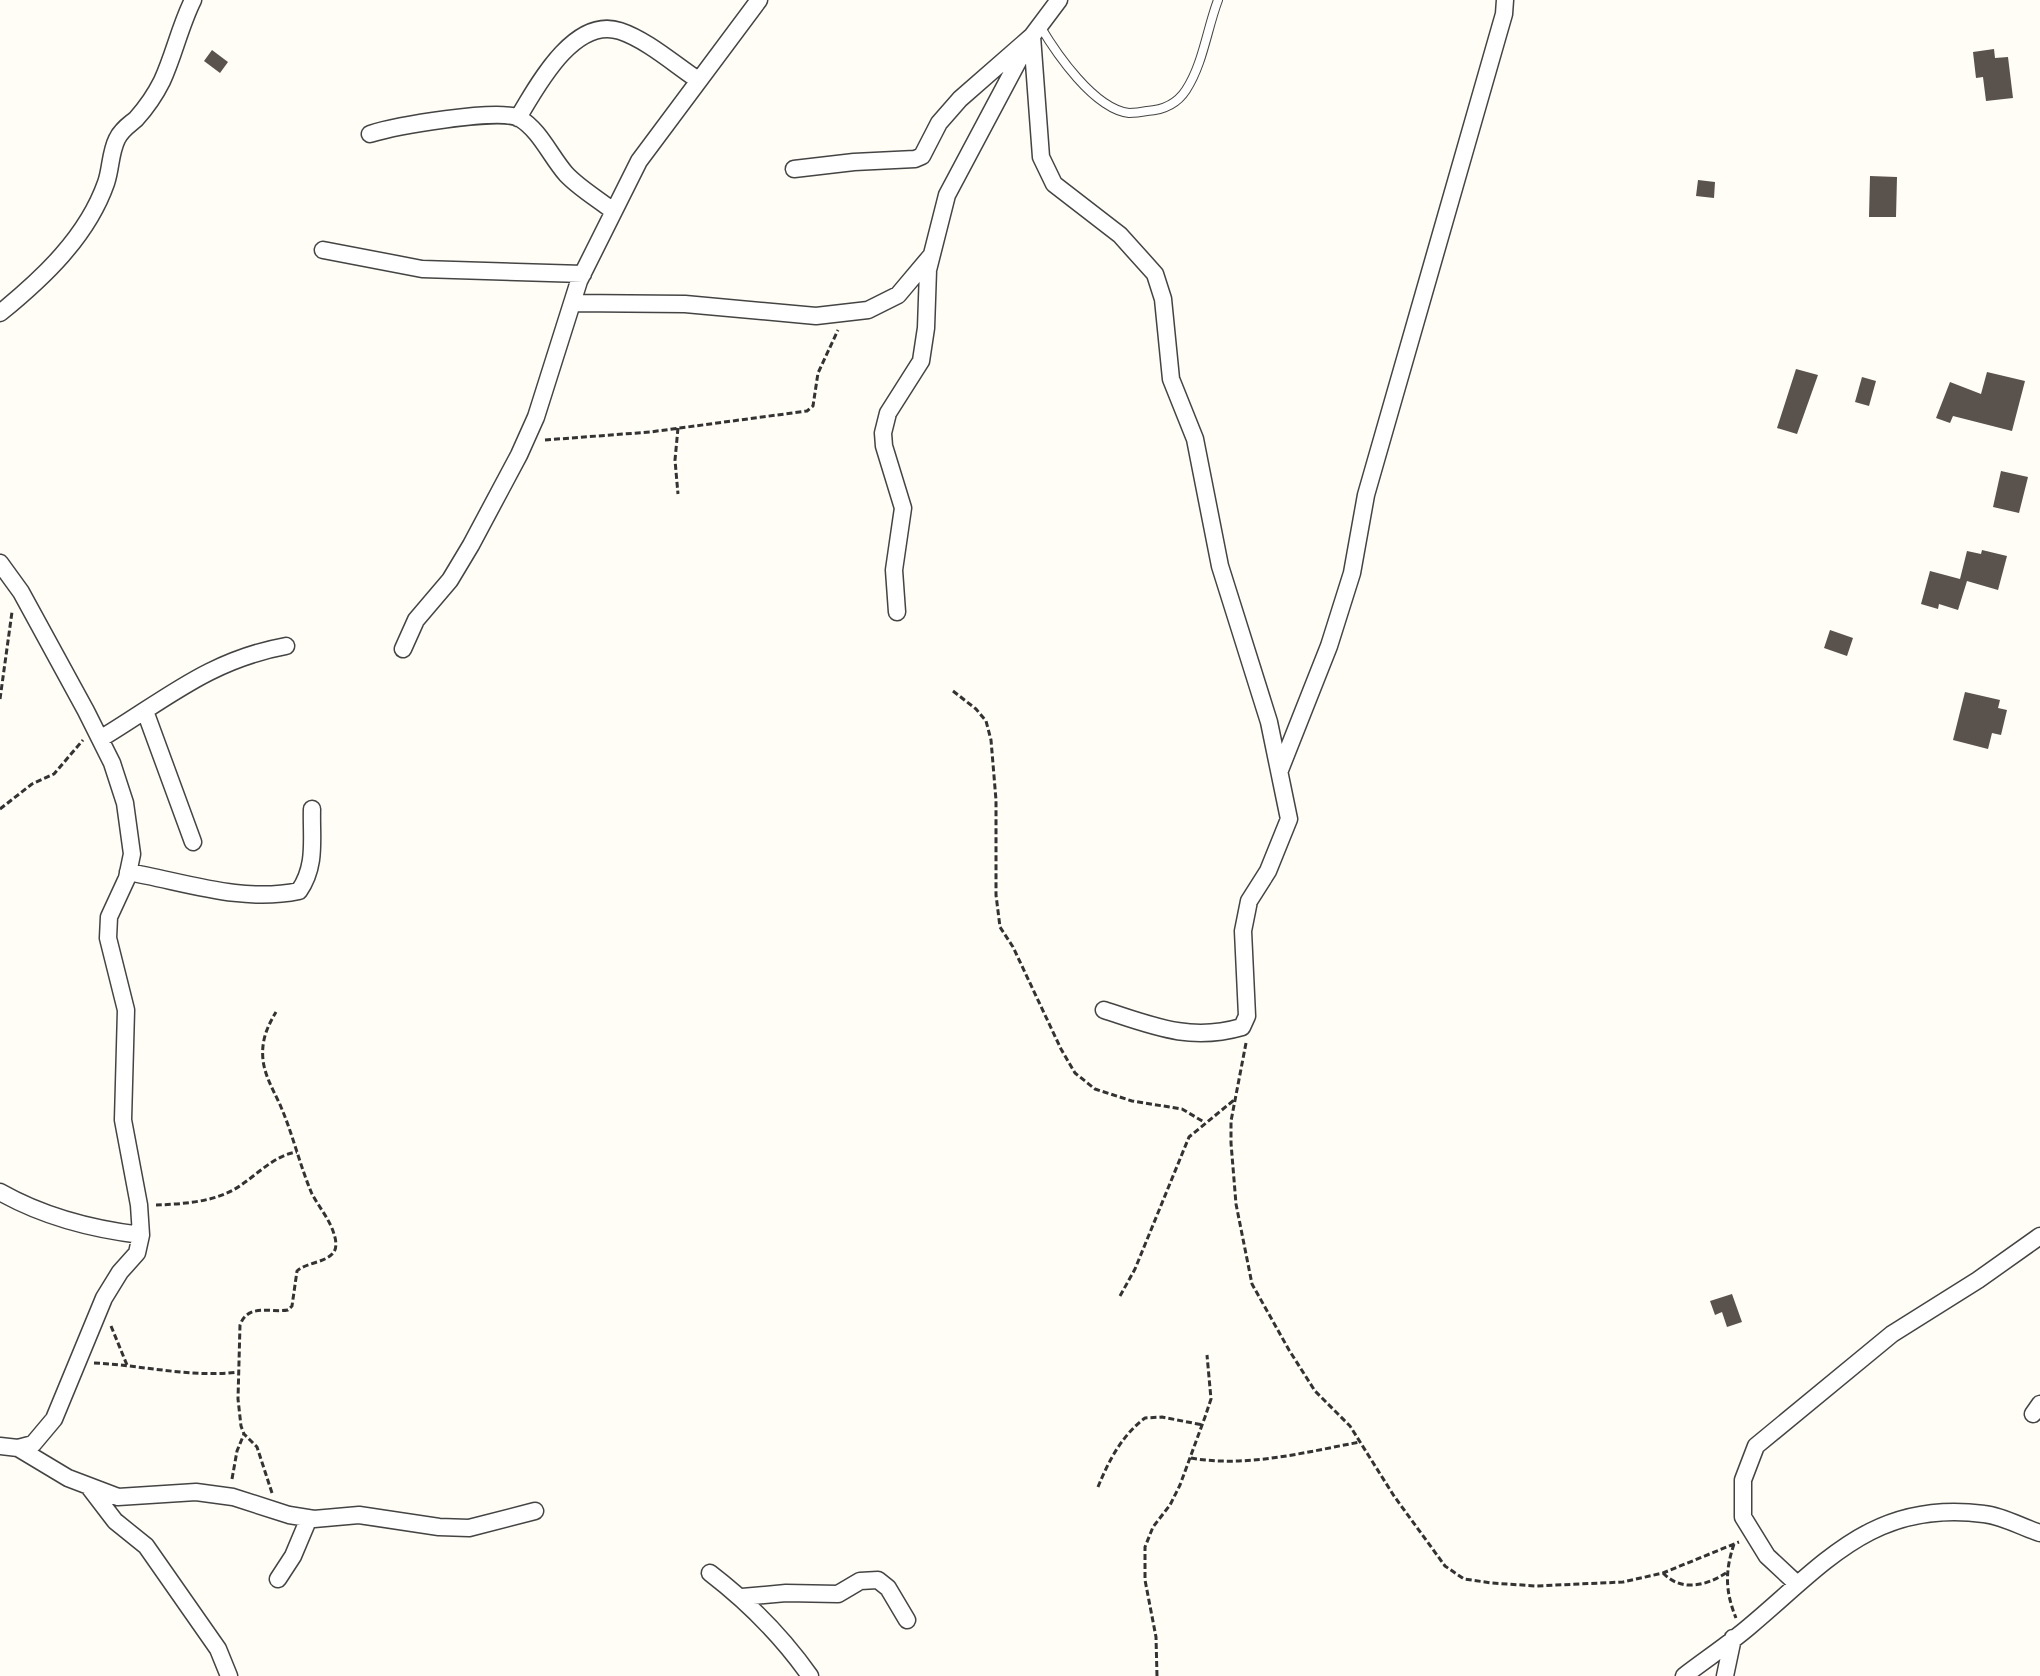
<svg xmlns="http://www.w3.org/2000/svg" width="2040" height="1676" font-family="'Source Serif 4',serif">
  <style>
    .building { fill: #5a524d }
    .lines { fill: none; stroke-linecap: round; stroke-linejoin: round }
    .lane-casing { stroke: #444; stroke-width: 10 }
    .street-casing { stroke: #444; stroke-width: 19 }
    .path { stroke: #333; stroke-width: 3; stroke-dasharray: 6 3; stroke-linecap: butt }
    .lane { stroke: #fff; stroke-width: 8 }
    .street { stroke: #fff; stroke-width: 16 }
  </style>
  <rect width="100%" height="100%" fill="#fffdf5"/>
  <path class="building" d="M1994,49l1,9 13,-1 5,41 -27,3 -3,-24 -7,1 -3,-26z
    M212,50l16,12 -8,11 -16,-12z
    M1870,176l27,1 -1,40h-27z
    M1698,180l17,2 -1,16 -18,-2z
    M1796,369l22,6 -21,59 -20,-6z
    M1987,372l38,9 -13,50 -59,-15 -3,7 -14,-5 14,-36 31,12z
    M1862,377l14,4 -7,25 -14,-4z
    M2001,471l27,6 -9,36 -26,-6z
    M1982,550l25,6 -9,34 -31,-9 -9,29 -19,-6 -1,5 -17,-5 9,-33 30,8 7,-28 14,3z
    M1830,630l23,8 -6,18 -23,-8z
    M1965,692l35,8 -2,8 9,2 -6,25 -9,-2 -4,16 -35,-9z
    M1732,1294l10,28 -15,5 -5,-15 -7,3 -5,-14z"/>
  <g class="lines">
    <g class="lane-casing">
      <path id="lane" d="M1040,26c16,27 54,83 89,87 6,0 13,-1 18,-2 16,-1 30,-7 39,-21 17,-26 21,-61 32,-90"/>
    </g>
    <g class="street-casing">
      <path id="street" d="M1032,36l9,121 13,27 66,51 35,39 8,25 8,80 24,60 25,127 49,156 20,97 -21,52 -19,30 -6,30 4,85 -5,11c-52,15 -89,-1 -138,-17
        M518,118c19,-32 56,-102 102,-87 27,9 54,33 78,49
        M370,134c25,-8 128,-26 149,-16 20,11 32,39 47,56 13,14 32,25 47,37
        M794,169l60,-7 61,-3 7,-3 17,-33 21,-24 72,-63 27,-36
        M323,250l99,19 161,5
        M572,303l113,1 131,12 52,-6 30,-15 32,-38
        M0,313c43,-35 87,-76 106,-130 5,-14 4,-30 11,-44 4,-9 12,-14 19,-20 9,-10 20,-26 26,-38 12,-26 18,-55 31,-81
        M0,563l21,29 65,119 26,52 13,40 7,51 -5,24 -18,39 -1,21 18,72 -3,110 16,85 2,30 -4,18 -17,19 -16,26 -50,121 -21,25 -15,4 -18,-2
        M897,612l-3,-42 9,-62 -19,-62 -1,-13 5,-20 33,-52 5,-33 2,-58 19,-75 84,-158
        M403,649l13,-29 34,-40 21,-35 48,-90 17,-38 43,-136 60,-120 120,-161
        M145,711l48,131
        M100,739c65,-39 109,-79 186,-93
        M1280,770l49,-124 23,-73 14,-78 138,-481 1,-14
        M128,872c57,10 113,31 171,19 18,-26 12,-53 13,-82
        M0,1192c44,25 91,37 141,43
        M2033,1414l7,-10
        M18,1448l50,30 50,19 78,-5 37,5 56,18 25,4 45,-4 80,12 30,1 66,-17
        M89,1487l26,34 31,25 72,103 11,27
        M710,1573c39,30 71,62 100,103
        M278,1579l15,-23 16,-38
        M1796,1583l-29,-27 -24,-39v-37l13,-34 136,-112 86,-54 62,-44
        M742,1597l44,-4 52,1 22,-13 18,-1 10,8 19,32
        M1684,1676c22,-17 45,-32 66,-50 74,-62 124,-127 234,-112 19,2 37,13 56,19
        M1725,1676l8,-38"/>
    </g>
    <path class="path" d="M678,428l-3,32 3,34
      M545,440l105,-8 157,-21 6,-5 5,-33 20,-43
      M953,691l23,18 10,12 5,19 5,60v95l4,32 13,20 48,102 14,24 20,16 37,12 50,8 22,13
      M0,699l12,-87
      M0,809l32,-25 22,-10 29,-34
      M1246,1043l-15,78v22l5,61 16,80 37,66 26,41 35,35 44,70 51,70 19,13 28,4 44,3 87,-4 40,-9 76,-31
      M156,1205c27,-1 62,-3 85,-20 18,-12 34,-30 56,-33
      M1120,1296l15,-27 54,-132 45,-37
      M111,1326l16,39
      M94,1363c48,2 96,15 144,9
      M1191,1458c55,10 115,-6 169,-16
      M232,1479l5,-28 7,-17
      M1098,1487c10,-25 24,-52 47,-69l17,-1 41,8
      M272,1493l-15,-46 -13,-13 -3,-8 -3,-27 2,-74c8,-22 30,-12 48,-15l4,-4 5,-35c10,-9 29,-8 37,-19 3,-5 2,-12 0,-18 -4,-14 -15,-27 -22,-40 -12,-28 -19,-59 -31,-87 -7,-16 -16,-30 -18,-47 -2,-19 4,-33 13,-48
      M1734,1544c-9,27 -9,47 2,74
      M1663,1573c18,19 43,13 63,0
      M1157,1676l-1,-39 -11,-57v-33l8,-20 17,-22 10,-20 25,-68 6,-18 -4,-44"/>
    <use href="#lane" class="lane"/>
    <use href="#street" class="street"/>
  </g>
</svg>
